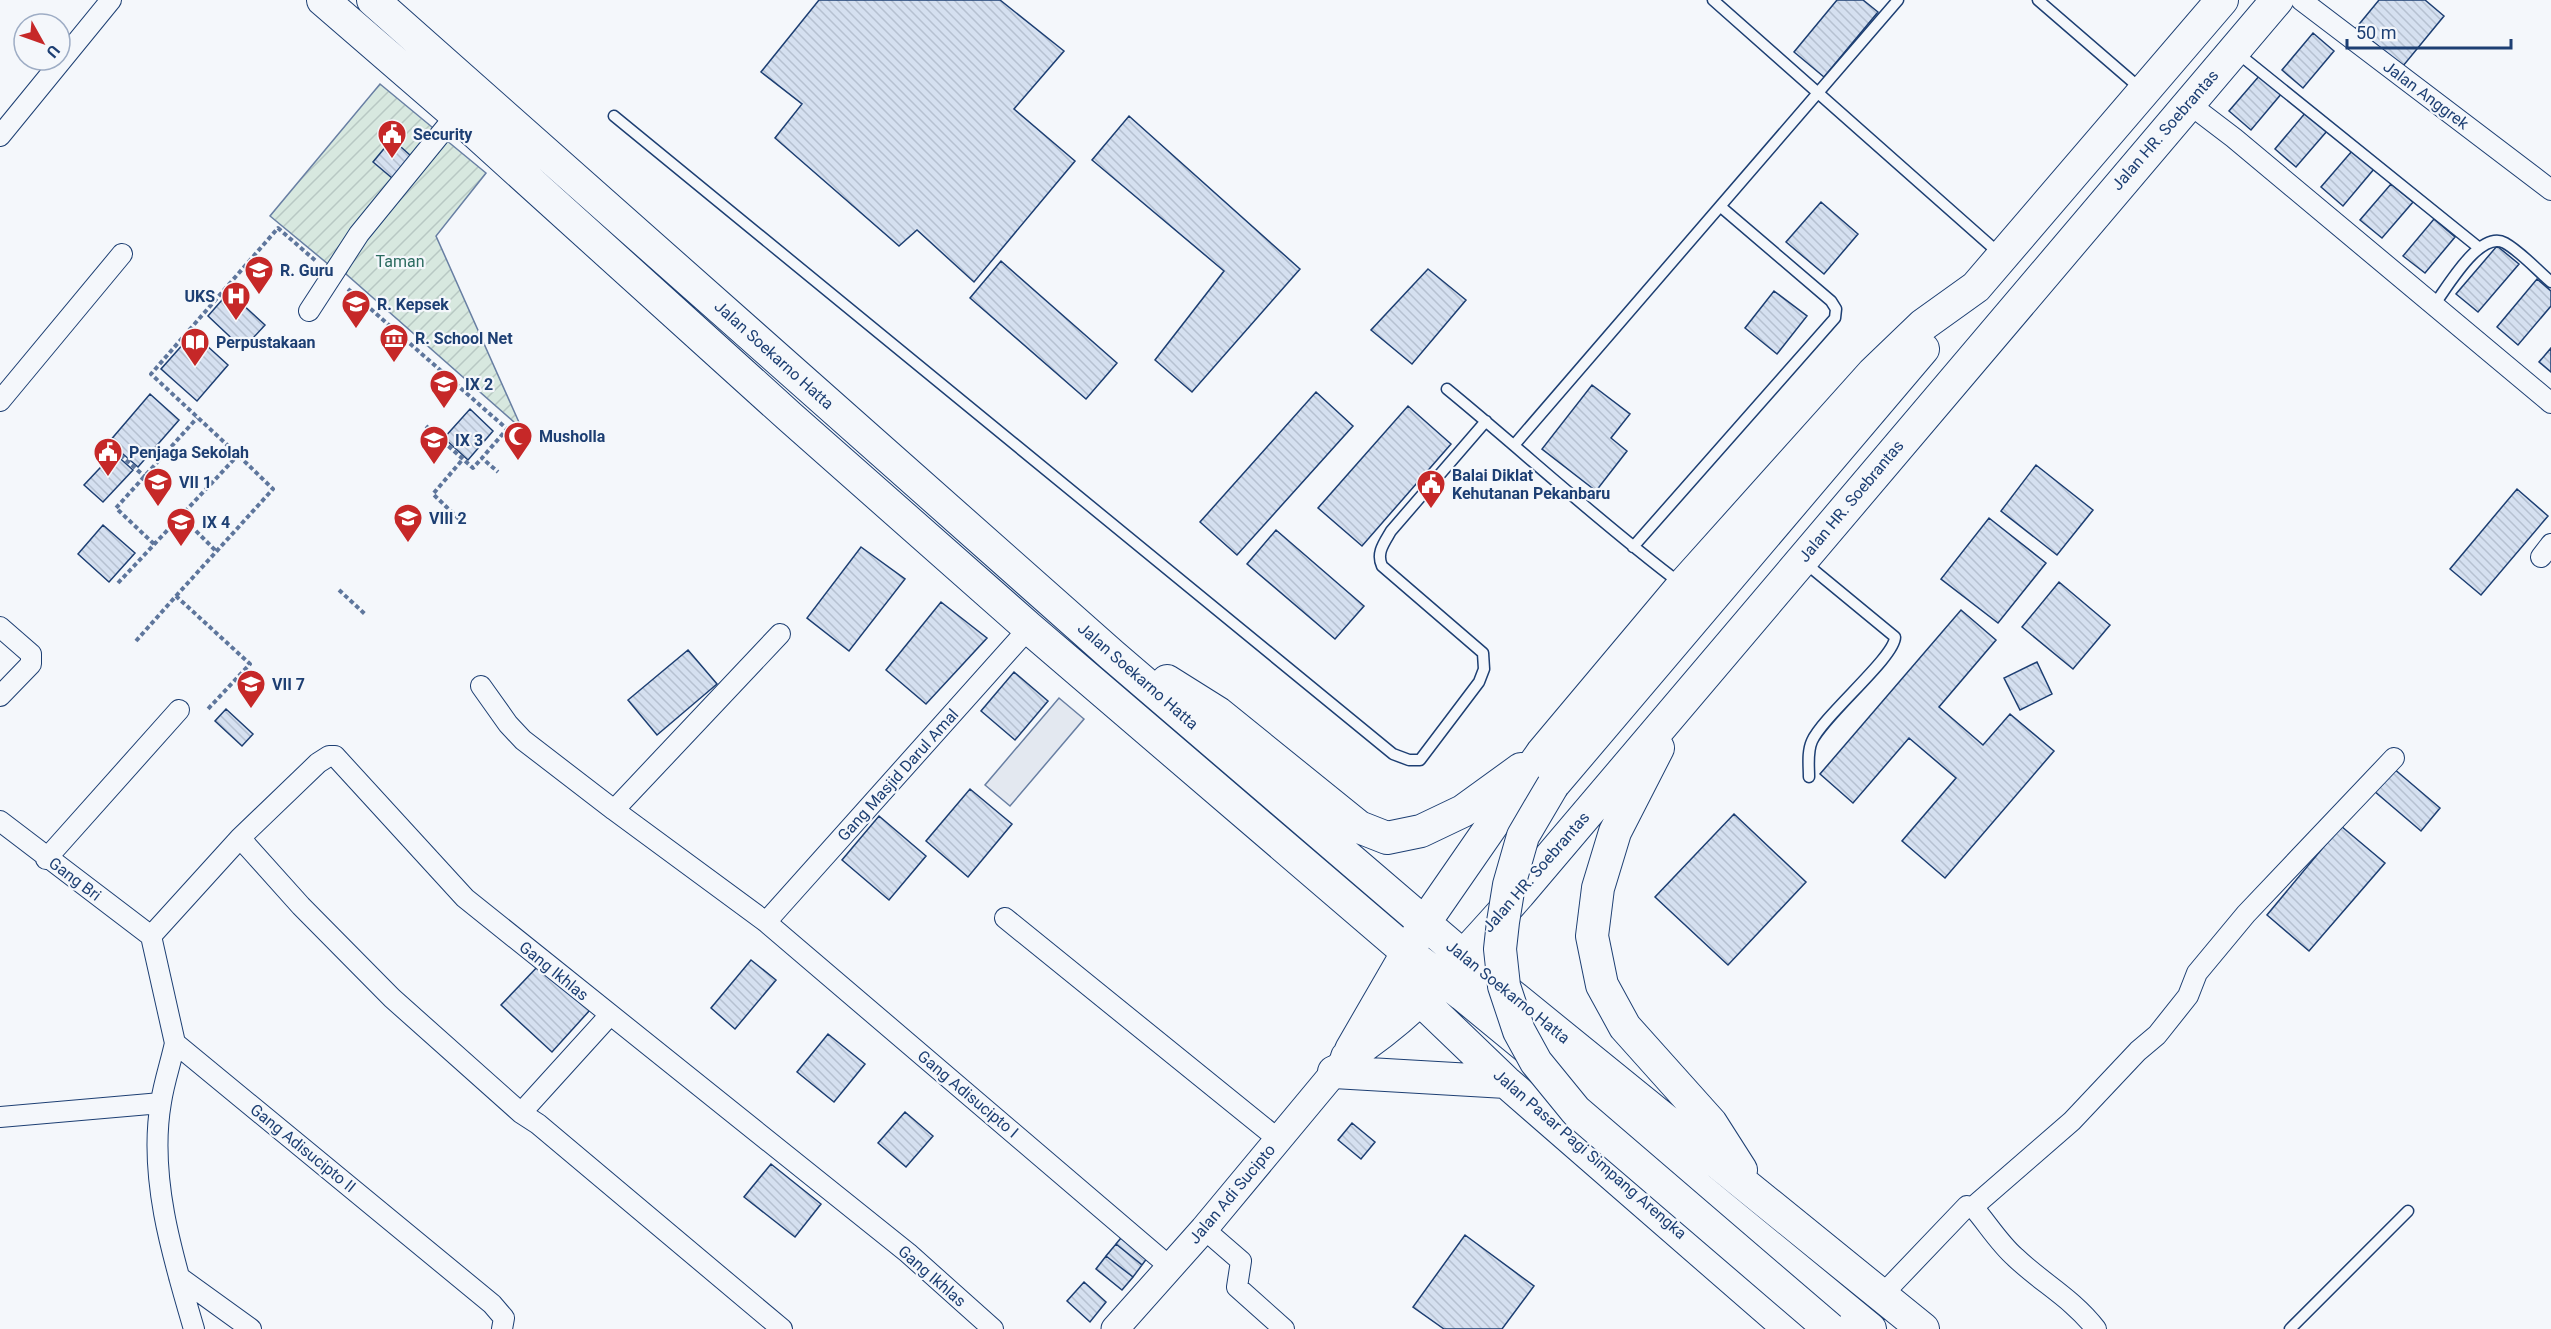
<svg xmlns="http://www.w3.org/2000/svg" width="2551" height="1329" font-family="Roboto,sans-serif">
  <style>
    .garden { fill: url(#garden-furrows); stroke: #687fa3; stroke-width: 1.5 }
    .parking { fill: #e3e8f0; stroke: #687fa3; stroke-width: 1.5 }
    .building { fill: url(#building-back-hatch); stroke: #1d3f73; stroke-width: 1.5 }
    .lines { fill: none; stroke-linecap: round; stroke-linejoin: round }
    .lane-casing { stroke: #1d3f73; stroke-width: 13 }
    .street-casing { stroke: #1d3f73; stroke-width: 22 }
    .secondary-casing { stroke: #1d3f73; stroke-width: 29 }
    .primary-casing { stroke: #1d3f73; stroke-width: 34 }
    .path { stroke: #5e769c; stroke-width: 4; stroke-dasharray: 4.5 3; stroke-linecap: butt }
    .lane { stroke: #f4f7fb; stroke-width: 10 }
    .street { stroke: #f4f7fb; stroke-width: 20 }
    .secondary { stroke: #f4f7fb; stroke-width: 27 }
    .primary { stroke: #f4f7fb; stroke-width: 32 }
    .primary-bridge-casing { stroke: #1d3f73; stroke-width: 34; stroke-linecap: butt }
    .primary-bridge { stroke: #f4f7fb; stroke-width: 32 }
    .labels { text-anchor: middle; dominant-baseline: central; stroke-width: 4.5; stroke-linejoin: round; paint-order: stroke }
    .street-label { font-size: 16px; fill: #1d3f73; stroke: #f4f7fb }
    .poi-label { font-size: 16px; font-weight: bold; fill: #1d3f73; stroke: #f4f7fb; text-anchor: start }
    .park-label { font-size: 16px; fill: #2c6c60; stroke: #f4f7fb }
  </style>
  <defs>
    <pattern id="garden-furrows" width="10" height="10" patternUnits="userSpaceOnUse" patternTransform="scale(1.5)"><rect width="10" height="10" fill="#d7e8df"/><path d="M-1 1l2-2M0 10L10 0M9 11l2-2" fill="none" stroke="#b8c8c3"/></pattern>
    <pattern id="building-back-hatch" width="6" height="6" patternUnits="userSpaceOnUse" patternTransform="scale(1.5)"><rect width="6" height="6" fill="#d5e0f0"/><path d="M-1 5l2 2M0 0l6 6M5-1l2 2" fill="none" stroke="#b6c1d1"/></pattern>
  </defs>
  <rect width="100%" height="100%" fill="#f4f7fb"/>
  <path class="garden" d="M380,84l58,48 -104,137 -64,-53z
    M446,140l40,33 -50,63 86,193 -176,-155 8,-28z"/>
  <path class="parking" d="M1059,698l25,21 -74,87 -25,-21z"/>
  <path class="building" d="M819,0h181l64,51 -50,58 61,52 -101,121 -57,-52 -18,16 -124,-108 27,-34 -41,-32z
    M1837,0h26l15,12 -54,65 -30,-25z
    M2379,0h46l19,16 -41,50 -47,-38z
    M2313,33l21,18 -31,37 -21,-18z
    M2260,75l22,18 -31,37 -22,-19z
    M2306,112l21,19 -31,36 -21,-18z
    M1129,116l171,153 -108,123 -37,-32 69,-89 -132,-111z
    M392,139l19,17 -19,22 -19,-16z
    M2352,151l22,18 -31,37 -22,-19z
    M2391,184l22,18 -31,36 -22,-18z
    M1821,202l37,32 -34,40 -38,-32z
    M2434,219l21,18 -30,36 -22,-17z
    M2497,246l22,18 -41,48 -22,-18z
    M1001,261l116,102 -31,36 -116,-101z
    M1428,269l38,31 -54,64 -41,-34z
    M2537,279l14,12v15l-33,39 -21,-18z
    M1774,291l33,25 -30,38 -32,-26z
    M229,292l36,33 -22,24 -35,-33z
    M193,333l35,32 -31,36 -36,-32z
    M2551,348v24l-12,-10z
    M1592,385l38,29 -19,24 16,13 -31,40 -54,-42z
    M1316,392l37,34 -116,129 -37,-33z
    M150,394l29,26 -41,47 -29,-25z
    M1408,406l43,38 -89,102 -44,-38z
    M470,409l23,22 -25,29 -24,-22z
    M114,453l19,17 -30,32 -19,-17z
    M2036,465l57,45 -36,45 -56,-44z
    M2517,489l31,27 -67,79 -31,-26z
    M1989,518l57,45 -48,60 -57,-44z
    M103,525l32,28 -26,29 -31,-28z
    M1276,530l88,76 -29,33 -88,-75z
    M861,547l44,32 -56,72 -42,-33z
    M2059,582l51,43 -37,44 -51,-42z
    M941,602l46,36 -61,66 -40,-34z
    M1961,610l35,30 -57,67 44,38 27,-31 44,37 -109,127 -43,-37 54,-63 -47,-40 -56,65 -33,-29z
    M688,650l29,34 -60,51 -29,-35z
    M2037,662l15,32 -32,16 -16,-32z
    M1014,672l34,29 -33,39 -34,-29z
    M226,709l27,25 -11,12 -27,-25z
    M2393,768l47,40 -19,23 -47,-40z
    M970,789l42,35 -44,53 -42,-36z
    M1734,814l72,68 -78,83 -73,-68z
    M879,816l47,40 -37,44 -47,-40z
    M2341,826l44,37 -76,88 -42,-36z
    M751,960l25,20 -41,49 -24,-21z
    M540,964l50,46 -38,42 -51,-47z
    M828,1034l37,30 -31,38 -37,-30z
    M905,1112l28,24 -27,31 -28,-24z
    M1352,1123l23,19 -14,17 -23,-19z
    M771,1164l50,40 -26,33 -51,-40z
    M1125,1233l26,20 -9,12 -26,-21z
    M1465,1235l69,51 -32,43h-58l-31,-22z
    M1116,1244l26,21 -9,12 -27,-21z
    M1106,1256l27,21 -11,13 -26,-21z
    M1084,1282l22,20 -16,20 -23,-21z"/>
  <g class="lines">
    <g class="lane-casing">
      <path id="lane" d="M1713,0l287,254
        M2038,0l103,89
        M2235,51l243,196
        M614,116l779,638 16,6h11l59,-78 5,-13 -1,-16 -101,-87c-6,-13 2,-23 9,-35l95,-110
        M2434,305c13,-17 46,-76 71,-62 16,9 32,27 46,39
        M1447,389c78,64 152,133 233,194
        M1515,444l383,-444
        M1633,547l202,-229 1,-9 -5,-8 -110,-94
        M1804,562l91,75c0,20 -72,79 -83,104 -5,11 -3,25 -3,36
        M2290,1329l118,-118"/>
    </g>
    <g class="street-casing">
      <path id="street" d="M2301,0l250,190
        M2188,103l46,35 317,265
        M0,136l111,-136
        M309,311l50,-77 97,-119
        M0,401l122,-147
        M2541,557l10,-13
        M0,627l31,27v10l-31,32
        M780,634l-166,176 152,112 403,344
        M481,686l27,38 15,16 91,70
        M0,821l151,115
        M240,838l61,68 91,92 129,115
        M46,859l133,-149
        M1005,918l273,221
        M766,922l263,-294
        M151,936l89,-98 78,-75 11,-7h6l130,142 443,355 85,76
        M151,936l24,107 317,261 12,14 -2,11
        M609,1016l-88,97 17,11 244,205
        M175,1043c-4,19 -11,39 -14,59 -13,75 12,156 33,227
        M0,1117l161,-14
        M1973,1207l99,-86 66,-70 19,-16 31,-39 9,-23 49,-59 148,-156
        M1204,1229l37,32 -4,26 47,42
        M179,1277l72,52
        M1882,1295l85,-89 6,1c14,16 26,36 42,50 27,26 57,41 81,72"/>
    </g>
    <g class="secondary-casing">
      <path id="secondary" d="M1115,1329l89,-100 143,-172"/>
    </g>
    <g class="primary-casing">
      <path id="primary" d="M323,0l133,115 334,302 239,211 378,324 56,43 407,334
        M373,0l739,655 351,301 460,373
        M1167,681l51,32 141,114 28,11 34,-7 42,-20 58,-42
        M1658,748l-43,84 -17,56 -6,48 10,49 23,42 86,96 30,47
        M1553,785l370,-436
        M1406,986l100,96 284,247
        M1351,1050l74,-128 117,-169 141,-168 190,-212 50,-48 53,-38 246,-287
        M1347,1057c68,-43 119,-104 172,-163l758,-894
        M1334,1072l172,10"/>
    </g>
    <path class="path" d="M348,289l159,140 -25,29 16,14
      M426,426l47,42 9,-10
      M115,450l30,27
      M180,515l37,37
      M459,519l-26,-25 30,-35
      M154,544l-38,-36 81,-90
      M118,583l120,-128 -87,-81 127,-146 39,34
      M339,590l27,25
      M176,596l97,-107 -35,-34
      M136,641l40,-45 74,68 -43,46"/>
    <use href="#lane" class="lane"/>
    <use href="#street" class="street"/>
    <use href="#secondary" class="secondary"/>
    <use href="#primary" class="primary"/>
    <g class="primary-bridge-casing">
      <path id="primary-bridge" d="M1553,785l-30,51 -14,49 -6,37 -3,27 4,37 15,45 17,31 40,49 254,218"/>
    </g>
    <use href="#primary-bridge" class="primary-bridge"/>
  </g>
  <defs>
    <g id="civic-pin" transform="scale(1.5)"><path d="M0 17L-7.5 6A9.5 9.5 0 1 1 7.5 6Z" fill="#c62828" stroke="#f4f7fb"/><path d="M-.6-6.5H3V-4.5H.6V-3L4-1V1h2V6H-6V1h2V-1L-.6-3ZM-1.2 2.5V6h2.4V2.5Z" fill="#fff"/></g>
    <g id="university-pin" transform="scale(1.5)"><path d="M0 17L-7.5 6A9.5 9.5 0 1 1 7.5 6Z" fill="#c62828" stroke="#f4f7fb"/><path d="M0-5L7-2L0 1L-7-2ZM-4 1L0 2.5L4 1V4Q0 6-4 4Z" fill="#fff"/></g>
    <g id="hospital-pin" transform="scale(1.5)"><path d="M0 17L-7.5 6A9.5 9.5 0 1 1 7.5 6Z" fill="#c62828" stroke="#f4f7fb"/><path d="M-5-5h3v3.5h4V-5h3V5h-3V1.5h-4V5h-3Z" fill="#fff"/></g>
    <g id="museum-pin" transform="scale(1.5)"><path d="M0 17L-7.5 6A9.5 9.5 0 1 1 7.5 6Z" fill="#c62828" stroke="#f4f7fb"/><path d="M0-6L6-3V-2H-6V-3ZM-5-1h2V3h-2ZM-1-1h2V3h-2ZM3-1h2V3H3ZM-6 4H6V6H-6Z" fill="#fff"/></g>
    <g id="library-pin" transform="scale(1.5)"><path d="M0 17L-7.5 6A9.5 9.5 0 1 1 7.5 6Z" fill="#c62828" stroke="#f4f7fb"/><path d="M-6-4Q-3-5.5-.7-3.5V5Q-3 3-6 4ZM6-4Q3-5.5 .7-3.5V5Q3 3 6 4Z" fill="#fff"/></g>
    <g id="school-pin" transform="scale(1.5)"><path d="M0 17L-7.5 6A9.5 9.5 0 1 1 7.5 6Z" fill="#c62828" stroke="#f4f7fb"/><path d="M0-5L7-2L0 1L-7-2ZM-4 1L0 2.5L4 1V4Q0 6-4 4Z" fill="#fff"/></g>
    <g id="mosque-pin" transform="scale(1.5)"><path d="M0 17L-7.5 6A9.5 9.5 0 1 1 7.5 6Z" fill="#c62828" stroke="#f4f7fb"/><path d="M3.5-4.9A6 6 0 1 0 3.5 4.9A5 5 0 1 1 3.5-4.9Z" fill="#fff"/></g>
  </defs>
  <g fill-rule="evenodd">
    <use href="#civic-pin" x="392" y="134"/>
    <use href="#university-pin" x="259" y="270"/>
    <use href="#hospital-pin" x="236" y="296"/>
    <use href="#university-pin" x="356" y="304"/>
    <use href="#museum-pin" x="394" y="338"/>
    <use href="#library-pin" x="195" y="342"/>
    <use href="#school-pin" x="444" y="384"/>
    <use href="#mosque-pin" x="518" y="436"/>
    <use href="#school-pin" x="434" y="440"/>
    <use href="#civic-pin" x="108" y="452"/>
    <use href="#school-pin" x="158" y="482"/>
    <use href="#civic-pin" x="1431" y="484"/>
    <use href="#school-pin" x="408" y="518"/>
    <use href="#school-pin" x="181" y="522"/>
    <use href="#school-pin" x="251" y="684"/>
  </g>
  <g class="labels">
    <g class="street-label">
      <text transform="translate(2426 95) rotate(37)">Jalan Anggrek</text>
      <text transform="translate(2165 130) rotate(-49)">Jalan HR. Soebrantas</text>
      <text transform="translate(774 355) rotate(42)">Jalan Soekarno Hatta</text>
      <text transform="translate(1851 501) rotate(-50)">Jalan HR. Soebrantas</text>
      <text transform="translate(1138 676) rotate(41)">Jalan Soekarno Hatta</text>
      <text transform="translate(898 775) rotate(-48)">Gang Masjid Darul Amal</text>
      <text transform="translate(1536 872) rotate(-49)">Jalan HR. Soebrantas</text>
      <text transform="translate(75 879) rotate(37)">Gang Bri</text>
      <text transform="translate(554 971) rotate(39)">Gang Ikhlas</text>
      <text transform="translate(1508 992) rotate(39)">Jalan Soekarno Hatta</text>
      <text transform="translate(968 1094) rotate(40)">Gang Adisucipto I</text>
      <text transform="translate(303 1148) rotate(39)">Gang Adisucipto II</text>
      <text transform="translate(1590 1154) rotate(41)">Jalan Pasar Pagi Simpang Arengka</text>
      <text transform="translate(1232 1194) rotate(-50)">Jalan Adi Sucipto</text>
      <text transform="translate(932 1276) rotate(41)">Gang Ikhlas</text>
    </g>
    <g class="poi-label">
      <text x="413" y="134">Security</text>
      <text x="280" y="270">R. Guru</text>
      <text x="215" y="296" text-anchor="end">UKS</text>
      <text x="377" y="304">R. Kepsek</text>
      <text x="415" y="338">R. School Net</text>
      <text x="216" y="342">Perpustakaan</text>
      <text x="465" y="384">IX 2</text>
      <text x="539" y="436">Musholla</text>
      <text x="455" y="440">IX 3</text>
      <text x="129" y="452">Penjaga Sekolah</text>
      <text x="1452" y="475">Balai Diklat<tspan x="1452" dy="18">Kehutanan Pekanbaru</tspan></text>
      <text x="179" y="482">VII 1</text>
      <text x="429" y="518">VIII 2</text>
      <text x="202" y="522">IX 4</text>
      <text x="272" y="684">VII 7</text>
    </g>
    <g class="park-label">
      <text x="400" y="261">Taman</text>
    </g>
  </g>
  <g transform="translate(42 42) rotate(130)"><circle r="28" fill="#f4f7fb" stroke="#9eadc5" stroke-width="1.5"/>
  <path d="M0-4.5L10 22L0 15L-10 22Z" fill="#c62828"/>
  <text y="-9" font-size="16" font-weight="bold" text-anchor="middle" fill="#1d3f73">U</text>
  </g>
  <path d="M2347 39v9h164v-9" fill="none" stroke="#1d3f73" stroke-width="3"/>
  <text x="2356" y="39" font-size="18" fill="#1d3f73" stroke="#f4f7fb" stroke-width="4.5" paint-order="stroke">50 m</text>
</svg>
